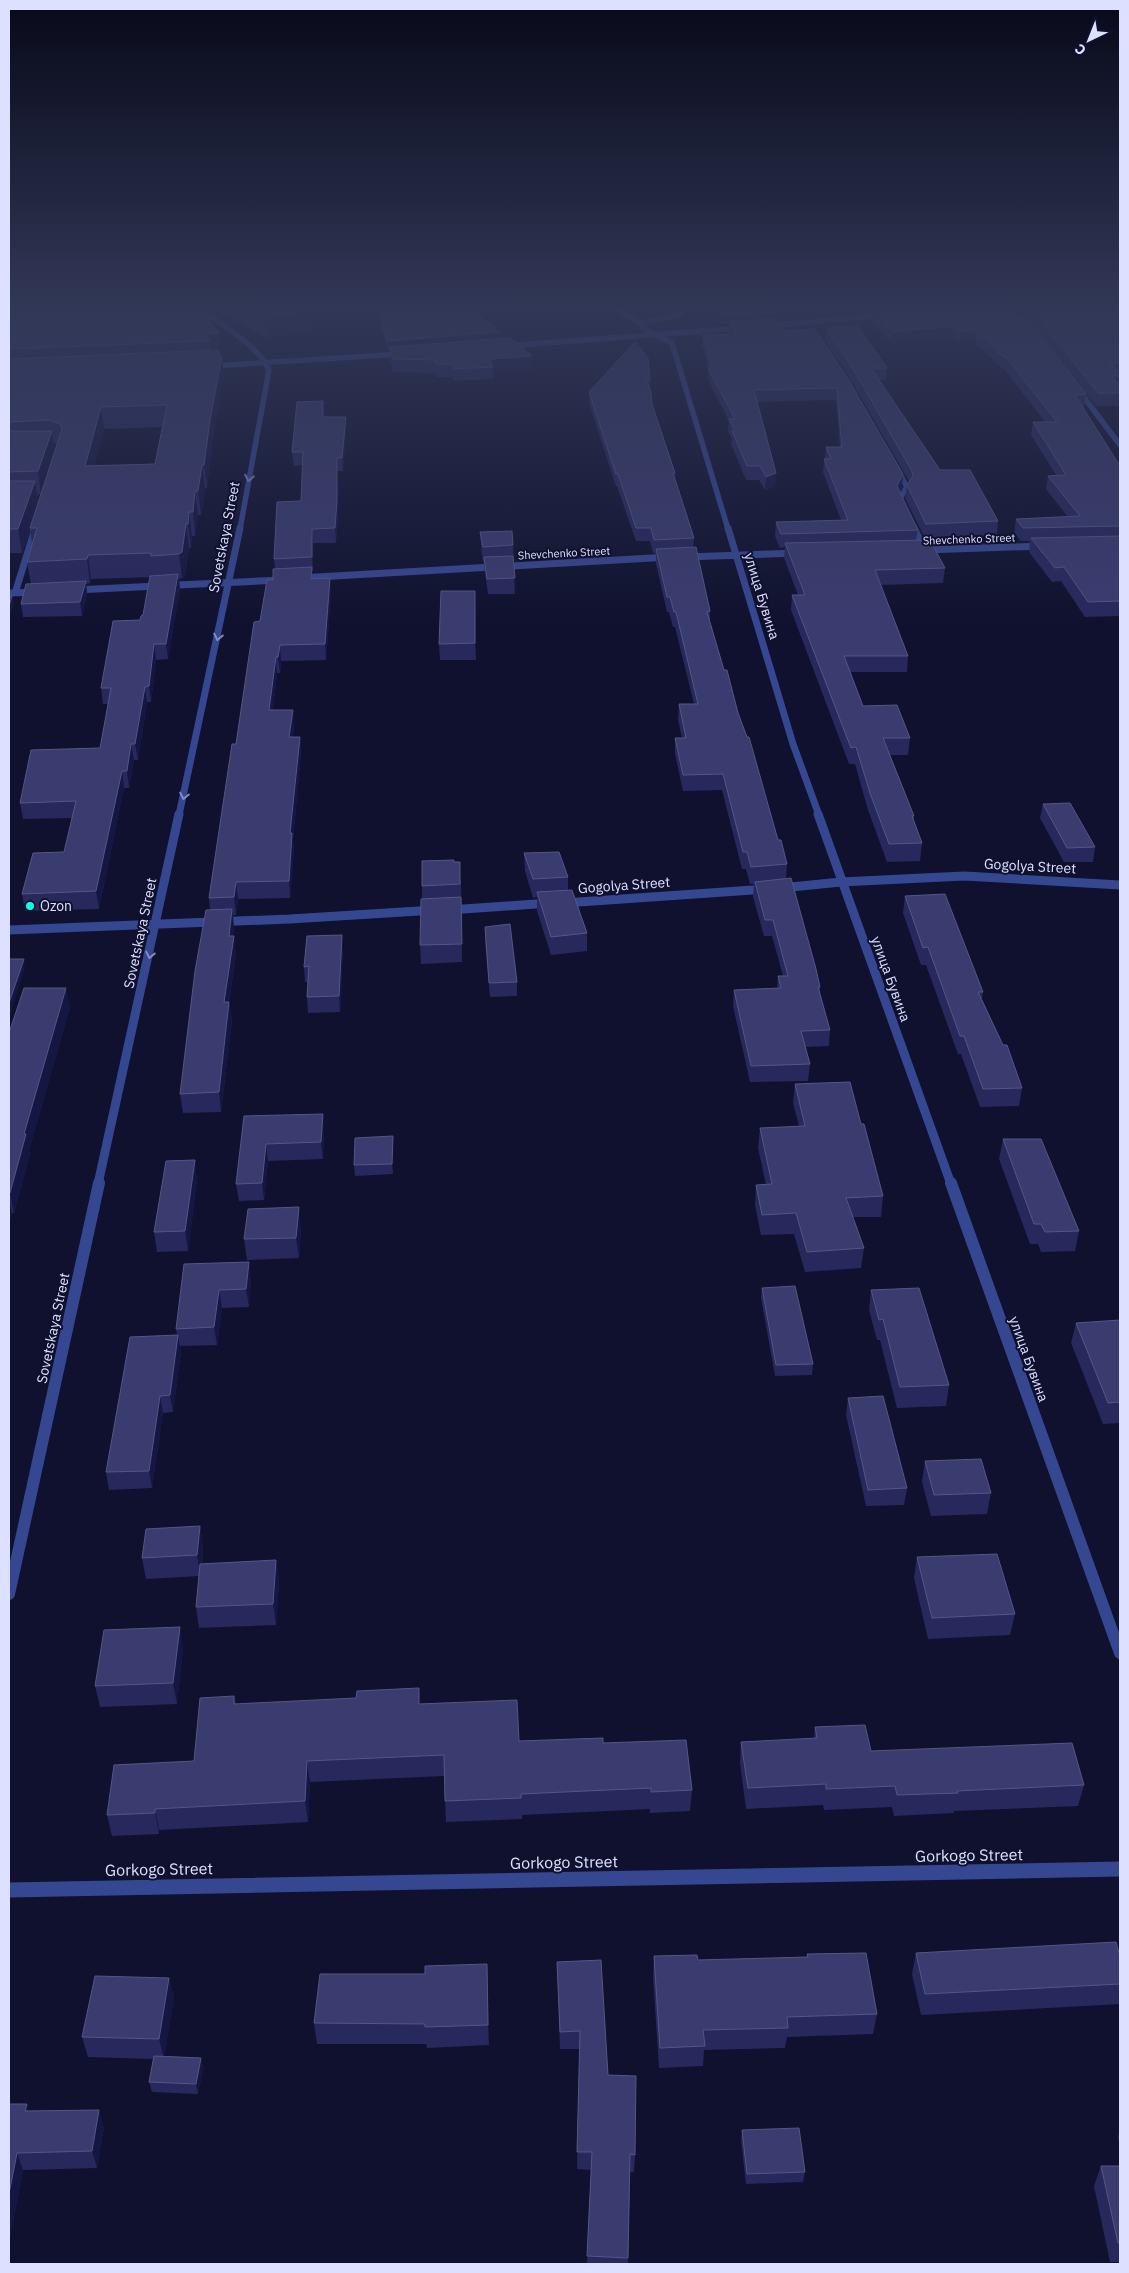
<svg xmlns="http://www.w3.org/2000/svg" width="1129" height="2273" font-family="'IBM Plex Sans',sans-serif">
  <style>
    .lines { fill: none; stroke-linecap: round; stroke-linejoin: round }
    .minor-far4 { stroke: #364792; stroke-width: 5.5 }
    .minor-far3 { stroke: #364792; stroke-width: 7 }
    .minor-far2 { stroke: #364792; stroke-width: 9 }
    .minor-far1 { stroke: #364792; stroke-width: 12 }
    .minor { stroke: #364792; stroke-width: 15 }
    .wall { fill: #27295d; fill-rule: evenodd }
    .shaded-wall { fill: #151743 }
    .building { fill: #3a3c6f; stroke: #545685; fill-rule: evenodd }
    .oneway { stroke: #818cc3 }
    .poi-dot { fill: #09ffe0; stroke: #0f112e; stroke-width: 2 }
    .labels { text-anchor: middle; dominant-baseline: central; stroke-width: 4; stroke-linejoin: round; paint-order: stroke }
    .far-street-label { font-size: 11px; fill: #dde0ff; stroke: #0f112e }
    .street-label { font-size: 14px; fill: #dde0ff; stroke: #0f112e }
    .poi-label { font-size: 14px; fill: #dde0ff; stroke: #0f112e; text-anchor: start }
    .near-street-label { font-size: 16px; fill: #dde0ff; stroke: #0f112e }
  </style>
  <rect width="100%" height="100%" fill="#0f112e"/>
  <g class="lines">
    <path class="minor-far4" d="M198,307c23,18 58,36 71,63l-29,159
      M615,307l24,16 8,8 25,12 56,186
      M639,323l40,-8 5,-6 -1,-2
      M767,326l115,-11
      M506,346l237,-18
      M211,366l190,-12
      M1077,388l43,57
      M896,467l11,20 -7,11 4,9
      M911,522l4,7"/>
    <path class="minor-far3" d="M728,528l65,216 26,71
      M914,528l11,22
      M924,550l118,-4
      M686,557l111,-4
      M299,578l370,-21
      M75,590l205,-10
      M9,593l29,-1
      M15,593l20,-64
      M179,815l61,-287"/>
    <path class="minor-far2" d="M818,814l133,370
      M781,888l60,-6 123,-6 156,9
      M564,903l203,-14
      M449,910l101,-7
      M9,930l281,-11 145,-9
      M98,1184l81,-370"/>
    <path class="minor-far1" d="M951,1183l169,470
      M9,1594l90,-411"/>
    <path class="minor" d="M9,1890l1111,-21"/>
  </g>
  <path class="wall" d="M9,307h190l22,46 -1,1 4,23 -12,65 -5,46h-2l-4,27h-3l-3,21h-3l-1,12h-2l-4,28 -3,2 -3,1 1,10 -12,70 -12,1 -5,42h-4l-9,58h-4l-5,28h-5l-25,121 -74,2 -3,-17 42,-42 8,-34 -49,1 -3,-16 80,-55 8,-44h-5l-2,-16 42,-73 7,-38 -59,2 -1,4 -4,1 1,10 -5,22 -59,1 -2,-13 10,-20 -4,-22 5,-17 -2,-15 -8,23h-13zM162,427l-7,37 -61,2 10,-37zM54,443l3,1 -2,7zM41,494l-3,9 -1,-8z
    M214,307h97l4,22 -49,9z
    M714,307h55l2,5v7l13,12 31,-2 87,158 -3,4 19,39 -2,10 29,28 -2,15 -62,2 27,71 -1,16h-57l13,34 47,32 -2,17h-18l24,61v5l8,22 -2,18 -33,1 -19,-52 -13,-46h-6l-58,-154 1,-15h6l-14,-37 1,-11 -5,1 -5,-12 1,-14 65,-2 -18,-48 3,-25h14l-4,-47 -79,2 19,71 -1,13 -10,4 -6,-10h-13l-15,-36 1,-6 -4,-6 1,-11 -21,-41v-10l-2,-5 1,-7 -5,-11v-12l27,-1v-10l-5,1z
    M856,307h264v99h-24l-64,-83 -3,-1 57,72 -2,13h-1l37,59v150l-35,1 -24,-36 -9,1 -23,-30 1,-11h-9l-7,-8 2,-14 52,-2 -22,-28 2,-13 8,-1 -25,-40 2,-13h12l-41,-53h-2l-27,-27 -16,1 -7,-5 -60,5 -22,-22 1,-9 -10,1zM1023,308l-1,8 -14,-5 2,-2z
    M380,312l120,27 32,17v13l-39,2v8l-39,2 -2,-4h-16v-4l-43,-1 -3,-13v-9h-2l-8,-28z
    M826,328l61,40 -1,12h-7l61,90 58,51 -1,14 -72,3 -20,-40 2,-13 2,-4 -54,-94 -30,-47z
    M635,342l15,38v9l2,15 23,69v7l19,58 -1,9 17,64v12l14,47 14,43 40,127 9,24 -1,15 34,108v5l10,38 -1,16 -24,1 5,17 -2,17 -58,1 -17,-76 1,-16 43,-2 1,-12h5l-11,-40h-8l-11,-39 1,-13h-4l-4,-15h-4l-20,-79 -39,1 -8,-37v-16h7l-4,-18 1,-16h15l-19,-77h-2l-4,-15h-2l-11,-48v-11h-3l-3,-12h-14l-19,-55h-1l-27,-83v-11z
    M324,417l22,13 -3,41h-5v44l-2,28h-23v28h-1v8l19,15 -5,66 -45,1 -1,12h-3l-4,37 21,16 -1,11h7l1,16 -8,87 1,10 -4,48 -52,1 -2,16h-3l1,13 -1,8 3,19 -7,47 3,19 -11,91 -38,1 -3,-19 30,-184 -1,-12 27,-154 24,-123 13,-41 2,-11 -1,-10 27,-58 1,-36 -8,1 -2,-14z
    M480,532l33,13 2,49h-27l-3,-21 -1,-11h-1l-2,-15z
    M476,607v53h-36l-1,-16z
    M1043,804l52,43 -2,15h-29l-24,-44z
    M524,853l44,24v13l19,43v18l-36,4 -14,-44v-14l-4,1 -8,-27z
    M454,862l7,18 1,82 -41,2 -1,-19 2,-46v-13z
    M905,896l78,96 -1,7 40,89 -3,18 -39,1 -19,-53h-3l-32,-89h-5l-18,-52z
    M485,927l32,55v14l-27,1 -5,-56z
    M343,950l-3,62 -32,1 -1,-16 1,-15h-3l-1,-15z
    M70,1007l-41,143 1,4 -16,59h-2l-3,11v-191z
    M795,1084l66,40 22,72 -2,21h-28l11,31 -3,20 -56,4 -11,-38 -33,1 -6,-30 1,-20h10l-8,-37 2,-20 39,-2 -6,-23z
    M244,1116l80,15 -1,28 -55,2 -4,39 -25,1 -3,-17z
    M393,1136v38l-38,2 -1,-11z
    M1003,1139l76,92 -4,20 -34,1 -3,-8h-8l-31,-85z
    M197,1180l-9,71 -31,1 -3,-20z
    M301,1227l-2,31 -52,2 -3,-21z
    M184,1264l67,15 -2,28 -27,1 -5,37 -37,1 1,6 -8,60 -10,1 -11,75 -43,2 -3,-18 71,-137 -1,-6z
    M762,1288l51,76 -1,11 -37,1 -14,-78z
    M871,1290l78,95 -3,21 -49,2 -17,-68h-3l-8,-30z
    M1120,1321v102l-17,1 -32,-81 5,-20z
    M848,1398l59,90 -3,17 -38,1 -20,-91z
    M925,1461l66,32 -4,21 -56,2 -9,-34z
    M200,1526l3,21 -1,17 74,-4 3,21 -3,44 -77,3 -3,-21 3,-31 -53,3 -4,-21z
    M917,1557l98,57 -5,21 -82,4 -14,-61z
    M183,1648l-6,56 -77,3 -5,-21z
    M234,1696l2,8h185l98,37 84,2 89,47 -2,21 -40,2v-4l-128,6v4l-76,3 -2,-46 -134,6 -2,40 -149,8v4l-47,2 -5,-21 87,-54z
    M815,1727l56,24 213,34 -6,21 -124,5v2l-60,3 -2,-9 -68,3 -1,-5 -77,4 -6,-46 1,-21 73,-3z
    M916,1953l204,3v48l-199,11 -9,-41z
    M807,1954l70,60 -4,20 -86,3 -2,11 -81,2 -1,16 -44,2 -6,-91 1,-21 44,4 109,-3z
    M557,1962l51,113 27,80 -1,17h-4l-2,92h-41l4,-94 -14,-1 3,-120h-20z
    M487,1964l2,81 -62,3 -1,-4h-109l-3,-21 111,-49z
    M169,1978l5,20 -10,58 37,2 2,10 -5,26 -46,-2 -3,-10 4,-23 -65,-2 -6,-20z
    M9,2104h18l2,7 75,16 -7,41 -74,2 -14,72z
    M1120,2129v19l-2,-11z
    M742,2130l63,42 -2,10 -57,2 -5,-43z
    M1101,2166h19v96h-10l-16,-76z"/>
  <path class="shaded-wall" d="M862,307h54l-45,3v2l-10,1z
    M1006,307h17v1l-13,1 -4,3z
    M314,309l1,20 -49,9 -2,-20z
    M771,312v9l-41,1 -1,2 -5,1v-10z
    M953,326l-1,12 -60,5 1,-11z
    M976,330l-1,12 -16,1 1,-11z
    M500,332v10l-111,5 1,3h-2l-1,-9z
    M219,333l2,20 -9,1 -2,-13 -4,-7z
    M532,356v13l-39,2v-4l-3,-8z
    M222,357l2,20 -12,65 -5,46 -3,-23 6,-45z
    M101,407l3,22 -16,60 -3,-23z
    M346,417v13l-3,41 -1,-13z
    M52,431l3,22 -14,41 -3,-23z
    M337,458l1,13v44l-2,28 -1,-15z
    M202,465l3,23 -4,27 -3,-24z
    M776,473l-1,13 -10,4 1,-13z
    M903,474l-1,13 -6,13 1,-14z
    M35,481l3,23 -16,49 -4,-24z
    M195,491l3,24 -3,21 -2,-24z
    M189,512l3,24 -1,12 -3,-24z
    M186,524l3,24 -4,28 -3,2 -3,-24z
    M312,529l1,14v28l-1,-14z
    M88,555l3,24 -1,4 -3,-24z
    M178,574l2,15 -12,70 -2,-15z
    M330,578l1,16 -5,66 -1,-16z
    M86,581l1,13 -5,22 -2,-14z
    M475,591l1,16v53l-1,-17z
    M12,596l2,8 -5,14v-12z
    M154,644l2,16 -5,42 -2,-16z
    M280,645l1,16 -1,12 -2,-16z
    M276,657l1,16 -6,54 -2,-17z
    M145,687l2,15 -9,58 -3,-16z
    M293,710l1,16 -3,27 -2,-16z
    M300,737l1,16 -8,87 1,10 -4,48 -1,-17 1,-48z
    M131,744l3,16 -5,28 -2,-17z
    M122,771l2,17 -25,121 -3,-18z
    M236,882l2,17 -2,16 -2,-18z
    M232,909l2,19 -3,27 -2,-19z
    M342,935l1,15 -3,62 -1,-16z
    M234,936l2,19 -10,66 -2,-19z
    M24,959l1,9 -16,51v-16z
    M66,988l4,19 -41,143 1,4 -16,59 -4,-20 14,-59z
    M229,1002l3,19 -11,91 -2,-20z
    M323,1114l1,17 -1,28 -2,-17z
    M393,1136v38l-1,-10z
    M266,1144l2,17 -4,39 -2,-17z
    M195,1160l2,20 -9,71 -3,-20z
    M9,1198l3,15 -3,11z
    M299,1207l2,20 -2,31 -3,-20z
    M249,1262l2,17 -2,28 -3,-18z
    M219,1290l3,18 -5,37 -3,-18z
    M178,1335l3,17 -8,60 -3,-17z
    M160,1396l3,17 -11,75 -3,-17z
    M200,1526l3,21 -3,29 -3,-21z
    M276,1560l3,21 -3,44 -3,-21z
    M180,1627l3,21 -6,56 -4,-21z
    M307,1761l3,21 -2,40 -3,-21z
    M155,1809l4,21v4l-4,-21z
    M487,1964l1,20 1,61 -1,-20z
    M169,1978l5,20 -10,61 -5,-20z
    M201,2058l2,10 -5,26 -2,-10z
    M27,2104l5,17 -7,-10z
    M99,2110l5,17 -7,41 -5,-17z
    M17,2153l6,17 -14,72v-48z"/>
  <path class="building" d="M9,307h190l20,26 -13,1 4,7 -201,8z
    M245,307h66l3,2 -50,9z
    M425,307h44l31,25 -113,9 -7,-29z
    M720,307h49l2,5 -47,3z
    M898,307h94l21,5 14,6 59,76 -11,1 45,71v60l-97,2 -7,-9 64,-3 -32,-40 18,-1 -33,-53h24l-51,-65h-3l-27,-27 -16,2 -7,-6 -60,6 -22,-22z
    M1026,307h94v56h-10l10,9v4h-9l9,10v7h-22l-65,-82z
    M777,319l7,12 31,-2 33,50 55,95 -6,12 21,44 -137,4 -5,-12 72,-2 -24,-61h7l-5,-12h16l-5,-59 -83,2 22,83 -10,4 -6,-11h-13l-15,-35h3l-6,-12h6l-27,-51h4l-5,-15h3l-8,-18 34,-1 -6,-12z
    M858,326l29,42h-16l69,102h30l28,51 -72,3 -19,-39 6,-9 -1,-5 -56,-97 -30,-46z
    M510,338l22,18 -42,3 3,8 -39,2 -2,-5h-16l-1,-4 -42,-1 -4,-12z
    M635,342l13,16 2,22h-4l5,12 1,12 23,69h-2l3,9 18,56 -40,2 -3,-12h-15l-18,-54h-2l-27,-82z
    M217,350l5,7 -12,63 -6,45h-2l-4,26h-3l-2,21h-4l-1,12h-2l-4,28 -3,2 -28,2v-3l-63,2 -1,4 -60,3 10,-34h-7l32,-99 -2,-5 -11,-4 -40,2v-63zM167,405l-12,59 -70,2 16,-59z
    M323,401v16h23l-4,41h-5v43l-2,27 -23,1v28l-38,2 3,-57 24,-1 2,-49h-11l5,-50z
    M9,431h43l-14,40 -29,1z
    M9,481h26l-17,48h-9z
    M512,531l1,14 -30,2 -3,-15z
    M1120,536v65l-32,1 -24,-35 -9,1 -24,-30z
    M930,540l15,28 -70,2 33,86h-64l19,50 34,-1 13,33h-27l31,78h-2l10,27 -33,1 -19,-51 -14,-46 -5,1 -59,-153h13l-20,-52z
    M696,547l14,64 -3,1 17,58h3l11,43 9,24h2l29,103h3l6,24 -36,3 -4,-15h-4l-20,-78 -40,1 -8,-37h11l-7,-34h19l-22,-92h-2l-4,-15h-3l-11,-48z
    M513,556l2,22 -28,1 -3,-22z
    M312,567l-1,12 19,-1 -5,66 -45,1 -2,12h-2l-7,53h24l-4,27h11l-10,96h2l-3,48 -53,1 -2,15 -25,1 23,-154h4l18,-122 6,-1 7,-41h6v-11z
    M178,574l-12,70h-12l-5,42 -4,1 -10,57h-4l-4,27h-5l-26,120 -74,3 11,-41 31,-1 12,-51 -56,2 11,-53 69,-2 11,-60h-10l12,-67 27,-1 1,-4 2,-1 7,-39z
    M86,581l-6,21 -59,2 5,-20z
    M441,591h34v52l-36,1z
    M9,596h3l-3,10z
    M1070,803l25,44 -28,1 -24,-44z
    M559,852l9,25 -35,2 -9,-26z
    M454,860v2h6v22l-38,2v-25z
    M791,878l25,91 4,18h-2l12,43 -29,1 9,33 -59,2 -17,-76 47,-2 -3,-12h10l-15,-56h-8l-10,-38z
    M572,890l15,43 -36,4 -14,-45z
    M945,894l38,98h-5l25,53h4l15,43 -39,1 -19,-53h-4l-32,-89 -5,1 -18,-52z
    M461,897l1,47 -42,1 1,-46z
    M232,909l-3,27h5l-10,66h5l-10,90 -39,2 15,-123 11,-61z
    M510,924l7,58 -28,1 -4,-56z
    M342,935l-3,61 -32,1 2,-31 -5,1 3,-31z
    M9,959h15l-15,44z
    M24,988h42l-42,146h2l-16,59h-1v-160z
    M850,1082l11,42h3l19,72 -37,2 18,50 -57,4 -11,-39 -34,2 -6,-30 16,-1 -12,-56 45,-2 -10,-42z
    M323,1114l-2,28 -55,2 -4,39 -26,1 8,-68z
    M393,1136l-1,28 -38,1 1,-27z
    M1003,1139h38l38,92 -34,1 -4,-8h-7z
    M195,1160l-10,71 -31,1 12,-71z
    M299,1207l-3,31 -52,1 4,-30z
    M249,1262l-3,27 -27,1 -5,37 -38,2 8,-65z
    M795,1286l18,78 -37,1 -14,-77z
    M919,1288l30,97 -49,2 -17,-68 -4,1 -8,-30z
    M1120,1320v82l-12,1 -32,-80z
    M178,1335l-8,60 -10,1 -11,75 -43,1 24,-135z
    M883,1396l24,92 -39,2 -20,-92z
    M981,1459l10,34 -57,2 -9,-34z
    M200,1526l-3,29 -55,3 4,-29z
    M997,1554l18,60 -83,4 -15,-61z
    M276,1560l-3,44 -77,3 4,-43z
    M180,1627l-7,56 -78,3 9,-56z
    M419,1688v16l98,-4 2,41 84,-3v5l83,-3 6,50 -41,2v-4l-130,6v4l-76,3 -1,-46 -137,6 -2,40 -150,8v4l-48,2 7,-50 80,-4 6,-63 34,-2v8l122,-6 1,-7z
    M865,1725l6,26 201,-8 12,42 -127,6 1,2 -61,2 -2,-9 -69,3v-5l-78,4 -7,-46 76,-4 -2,-11z
    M1116,1942l4,14v28l-195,10 -9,-41z
    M866,1953l11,61 -90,3 1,11 -85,2 2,16 -45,2 -6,-92 43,-1 1,5 110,-3 -1,-3z
    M601,1960l7,115 28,1 -1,79 -5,-1 -2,104 -41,-2 5,-104h-15l3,-121 -20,1 -3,-70z
    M487,1964l1,61 -63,2v-3l-111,-1 6,-49h105v-8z
    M95,1976l74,2 -10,61 -77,-2z
    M154,2056l47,2 -5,26 -47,-2z
    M9,2104h18l-2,7 74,-1 -7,41 -75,2 -8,41z
    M799,2128l6,44 -58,2 -5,-44z
    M1101,2166h19v77h-2z"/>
  <defs><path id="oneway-chevron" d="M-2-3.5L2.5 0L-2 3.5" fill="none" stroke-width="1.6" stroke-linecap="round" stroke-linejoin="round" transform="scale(1.25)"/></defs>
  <g class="oneway">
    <use href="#oneway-chevron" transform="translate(249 478) rotate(101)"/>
    <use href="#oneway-chevron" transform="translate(218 637) rotate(102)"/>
    <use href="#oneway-chevron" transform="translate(184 796) rotate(102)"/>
    <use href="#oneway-chevron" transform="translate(150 955) rotate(102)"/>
  </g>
  <linearGradient id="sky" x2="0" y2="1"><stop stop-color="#080919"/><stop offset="0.49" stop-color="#313857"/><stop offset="1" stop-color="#313857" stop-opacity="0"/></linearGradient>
  <rect width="1129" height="625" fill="url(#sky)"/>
  <circle class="poi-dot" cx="30" cy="906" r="5"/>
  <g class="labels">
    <g class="far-street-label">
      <text transform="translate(969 539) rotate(-2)">Shevchenko Street</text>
      <text transform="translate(564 553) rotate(-3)">Shevchenko Street</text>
    </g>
    <g class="street-label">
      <text transform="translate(224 537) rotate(-79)">Sovetskaya Street</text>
      <text transform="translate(762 596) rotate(73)">улица Бувина</text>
      <text transform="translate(1030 866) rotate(3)">Gogolya Street</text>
      <text transform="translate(624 885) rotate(-4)">Gogolya Street</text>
      <text transform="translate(140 933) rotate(-78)">Sovetskaya Street</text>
      <text transform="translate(891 979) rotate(70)">улица Бувина</text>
      <text transform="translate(53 1328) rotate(-78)">Sovetskaya Street</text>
      <text transform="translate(1029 1359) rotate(70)">улица Бувина</text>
    </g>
    <g class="poi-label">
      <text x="40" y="906">Ozon</text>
    </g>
    <g class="near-street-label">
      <text transform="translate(969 1855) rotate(-1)">Gorkogo Street</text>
      <text transform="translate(564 1862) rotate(-1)">Gorkogo Street</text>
      <text transform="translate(159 1869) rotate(-1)">Gorkogo Street</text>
    </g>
  </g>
  <rect width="1129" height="2273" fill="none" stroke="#dde0ff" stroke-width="20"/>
  <g transform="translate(1089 40) rotate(223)" stroke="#0f112e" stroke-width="4" paint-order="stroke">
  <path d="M0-4L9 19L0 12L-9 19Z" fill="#dde0ff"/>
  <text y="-8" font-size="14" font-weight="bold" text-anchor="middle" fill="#dde0ff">С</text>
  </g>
</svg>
